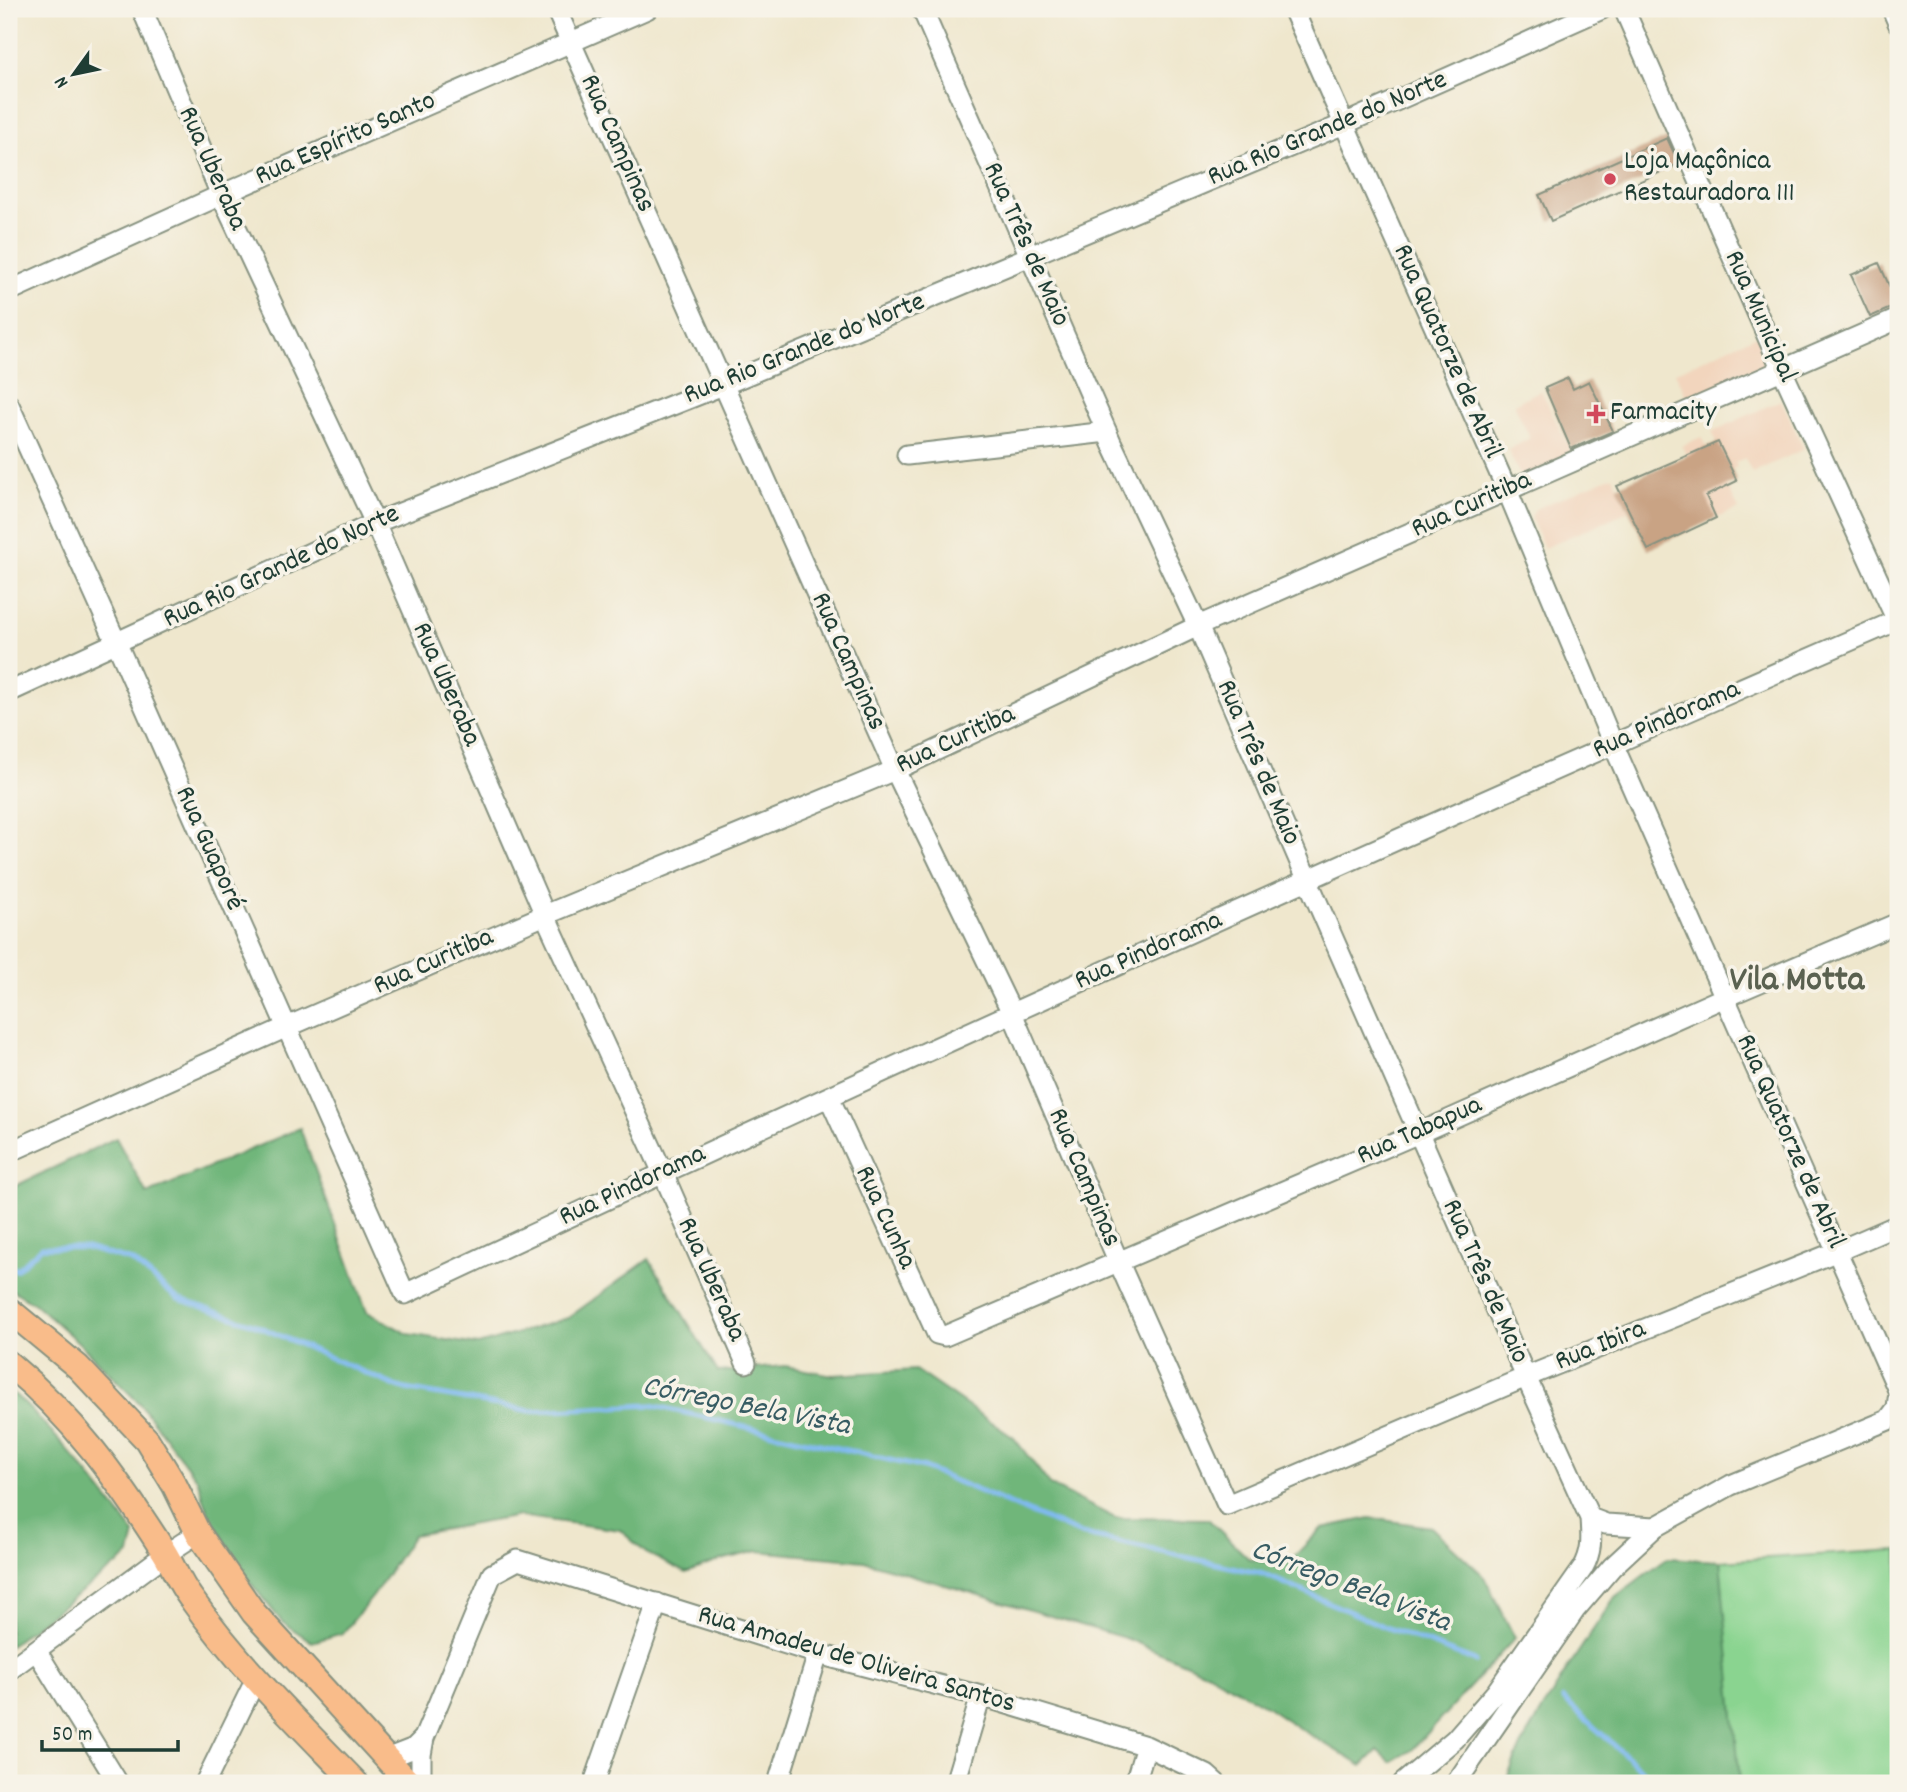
<svg xmlns="http://www.w3.org/2000/svg" width="1907" height="1792" font-family="Dekko,sans-serif">
  <style>
    .built { fill: #f2d5bd }
    .green { fill: #8ad490; stroke: #548862; stroke-width: 2 }
    .forest { fill: #6fb67a; stroke: #477a57; stroke-width: 2 }
    .lines { fill: none; stroke-linecap: round; stroke-linejoin: round }
    .stream { stroke: #80baf1; stroke-width: 5 }
    .building { fill: #c9a384 }
    .minor-casing { stroke: #879280; stroke-width: 23 }
    .major-casing { stroke: #879280; stroke-width: 28 }
    .minor { stroke: #fff; stroke-width: 19 }
    .major { stroke: #f9bc8a; stroke-width: 24 }
    .poi-dot { fill: #d1495b; stroke: #f7f3e8; stroke-width: 2.5 }
    .labels { text-anchor: middle; dominant-baseline: central; stroke-width: 7; stroke-linejoin: round; paint-order: stroke }
    .street-label { font-size: 28px; fill: #1f3d34; stroke: #f7f3e8 }
    .poi-label { font-size: 28px; fill: #1f3d34; stroke: #f7f3e8; text-anchor: start }
    .water-label { font-size: 30px; font-style: italic; fill: #375c63; stroke: #f7f3e8 }
    .district-label { font-size: 35px; font-weight: bold; fill: #5a6150; stroke: #f7f3e8 }
  </style>
  <rect width="100%" height="100%" fill="#f7f3e8"/>
  <filter id="ink" filterUnits="userSpaceOnUse"><feTurbulence type="fractalNoise" baseFrequency=".0143" numOctaves="2"/><feDisplacementMap in="SourceGraphic" scale="14" xChannelSelector="R" yChannelSelector="G"/><feConvolveMatrix kernelMatrix="1 2 1 2 8 2 1 2 1" color-interpolation-filters="sRGB"/></filter>
  <filter id="wash" filterUnits="userSpaceOnUse"><feTurbulence type="fractalNoise" baseFrequency=".00686" numOctaves="4" result="noise"/><feDisplacementMap in="SourceGraphic" scale="28" xChannelSelector="R" yChannelSelector="G"/><feGaussianBlur stdDeviation="1.57" result="paint"/><feColorMatrix in="noise" values="0 0 0 0 0 0 0 0 0 0 0 0 0 0 0 0 0 1.4 0 .05"/><feComposite in="paint" operator="in"/></filter>
  <g filter="url(#wash)">
    <rect width="100%" height="100%" fill="#efe7cd"/>
    <path class="built" d="M1757,335l13,32 -79,40 -16,-35z
      M1541,390l33,69 -51,23 -15,-32 22,-12 -16,-34z
      M1781,400l23,49 -52,24 -7,-15 -10,4 2,5 -6,3 -19,-38z
      M1701,437l38,72 -23,9 -34,-72z
      M1613,476l15,35 -84,37 -13,-30 4,-9z"/>
    <path class="green" d="M1898,1550v233h-159l-19,-222z"/>
    <path class="forest" d="M300,1128l67,184 41,22 70,11 90,-27 81,-59 69,113 67,-6 48,9 82,-5 99,68 37,48 64,32 93,1 41,40 37,6 36,-37 48,-10 61,9 52,48 32,63 -103,112 -21,12 -13,-12 -16,16 -65,-39 -34,-23 -55,-31 -80,-34 -264,-78 -106,-10 -37,9 -35,13 -40,-20 -26,-23 -101,-14 -106,19 -39,60 -31,38 -31,9 -30,-20 -34,-42 -39,-66 -12,-35 -58,-76 -61,-61 -43,-38 -26,-16v-99l107,-51 31,56z
      M9,1389c47,43 87,94 126,145l-5,21 -121,91z
      M1667,1558l53,3 20,222h-235l16,-37 48,-80 46,-69z"/>
    <g class="lines">
      <path class="stream" d="M9,1265l7,5 26,-23 44,1 46,13 46,38 75,25 147,64 131,23 120,-6 273,63 157,66 182,40 122,53 90,34
        M1563,1699l93,84"/>
    </g>
    <g id="blocks">
      <path class="building" d="M1667,138l12,26 -128,57 -12,-26z
        M1879,263l19,42 -28,12 -19,-42z
        M1568,378l5,11 16,-8 24,50 -42,18 -26,-61z
        M1718,442l19,39 -31,15 10,22 -68,32 -31,-64z"/>
    </g>
  </g>
  <g filter="url(#ink)">
    <use href="#blocks" fill-opacity="0" stroke="#879280" stroke-width="2"/>
    <g class="lines">
      <g class="minor-casing">
        <path id="minor" d="M142,9l79,186 154,328 170,392 118,258 83,190
          M556,9l339,761 117,243 107,250 108,242 299,-128 312,-126 60,-26
          M922,9l190,435 86,182 110,255 218,496 64,141 16,6 49,3
          M1293,9l214,481 106,254 285,646
          M1624,9l158,361 116,253
          M1892,9l6,14
          M9,291l212,-96 426,-186
          M9,405l108,239 288,650c494,-233 992,-457 1493,-674
          M907,455l200,-23
          M9,692l366,-169 348,-138 307,-129 314,-132 258,-115
          M829,1097l108,237 8,2 474,-203 306,-136 173,-74
          M9,1152l278,-125 258,-112 350,-145 303,-144 700,-307
          M36,1650l82,133
          M9,1670l157,-116 32,-21
          M386,1759l28,-11 10,-10
          M205,1783l51,-104
          M421,1783v-28l3,-17 68,-164 26,-14 300,94 163,42 165,50 61,29 9,8
          M594,1783l63,-180
          M778,1783l40,-129
          M955,1783l26,-87
          M1135,1783l11,-37
          M1403,1783l52,-44 41,-47 87,-124c10,-18 8,-31 7,-50
          M1456,1783l119,-173 37,-43 43,-40 76,-42 157,-65 9,-12 1,-9"/>
      </g>
      <g class="major-casing">
        <path id="major" d="M9,1310l69,57 69,73 28,46 23,47 56,80 155,170
          M9,1364c65,54 107,113 152,183 11,16 17,34 29,50 48,68 108,126 166,186"/>
      </g>
      <use href="#minor" class="minor"/>
      <use href="#major" class="major"/>
    </g>
  </g>
  <g class="poi-dot">
    <circle cx="1610" cy="179" r="7"/>
    <path d="M1592.5 403.5h7v7h7v7h-7v7h-7v-7h-7v-7h7z"/>
  </g>
  <g class="labels">
    <g class="street-label">
      <text transform="translate(1328 130) rotate(-23)">Rua Rio Grande do Norte</text>
      <text transform="translate(346 140) rotate(-24)">Rua Espírito Santo</text>
      <text transform="translate(616 144) rotate(66)">Rua Campinas</text>
      <text transform="translate(211 169) rotate(66)">Rua Uberaba</text>
      <text transform="translate(1025 245) rotate(66)">Rua Três de Maio</text>
      <text transform="translate(1759 317) rotate(66)">Rua Municipal</text>
      <text transform="translate(805 350) rotate(-22)">Rua Rio Grande do Norte</text>
      <text transform="translate(1446 352) rotate(66)">Rua Quatorze de Abril</text>
      <text transform="translate(1472 506) rotate(-24)">Rua Curitiba</text>
      <text transform="translate(282 568) rotate(-25)">Rua Rio Grande do Norte</text>
      <text transform="translate(847 662) rotate(66)">Rua Campinas</text>
      <text transform="translate(445 685) rotate(66)">Rua Uberaba</text>
      <text transform="translate(1667 721) rotate(-24)">Rua Pindorama</text>
      <text transform="translate(956 741) rotate(-25)">Rua Curitiba</text>
      <text transform="translate(1257 763) rotate(67)">Rua Três de Maio</text>
      <text transform="translate(208 849) rotate(66)">Rua Guaporé</text>
      <text transform="translate(1149 952) rotate(-24)">Rua Pindorama</text>
      <text transform="translate(434 963) rotate(-24)">Rua Curitiba</text>
      <text transform="translate(1420 1132) rotate(-24)">Rua Tabapua</text>
      <text transform="translate(1789 1142) rotate(66)">Rua Quatorze de Abril</text>
      <text transform="translate(1083 1178) rotate(67)">Rua Campinas</text>
      <text transform="translate(633 1187) rotate(-25)">Rua Pindorama</text>
      <text transform="translate(884 1218) rotate(65)">Rua Cunha</text>
      <text transform="translate(710 1280) rotate(66)">Rua Uberaba</text>
      <text transform="translate(1484 1282) rotate(66)">Rua Três de Maio</text>
      <text transform="translate(1601 1347) rotate(-22)">Rua Ibira</text>
      <text transform="translate(856 1661) rotate(16)">Rua Amadeu de Oliveira Santos</text>
    </g>
    <g class="poi-label">
      <text x="1624" y="163">Loja Maçônica<tspan x="1624" dy="32">Restauradora 111</tspan></text>
      <text x="1610" y="414">Farmacity</text>
    </g>
    <g class="water-label">
      <text transform="translate(746 1408) rotate(11)">Córrego Bela Vista</text>
      <text transform="translate(1350 1588) rotate(21)">Córrego Bela Vista</text>
    </g>
    <g class="district-label">
      <text x="1797" y="982">Vila Motta</text>
    </g>
  </g>
  <rect width="1907" height="1792" fill="none" stroke="#f7f3e8" stroke-width="35"/>
  <g transform="translate(74 74) rotate(237)" stroke="#f7f3e8" stroke-width="5" paint-order="stroke">
  <path d="M0-5L12 26L0 18L-12 26Z" fill="#1f3d34"/>
  <text y="-10" font-size="19" font-weight="bold" text-anchor="middle" fill="#1f3d34">N</text>
  </g>
  <path d="M42 1740v10h136v-10" fill="none" stroke="#1f3d34" stroke-width="3.5"/>
  <text x="52" y="1740" font-size="21" fill="#1f3d34" stroke="#f7f3e8" stroke-width="5" paint-order="stroke">50 m</text>
</svg>
